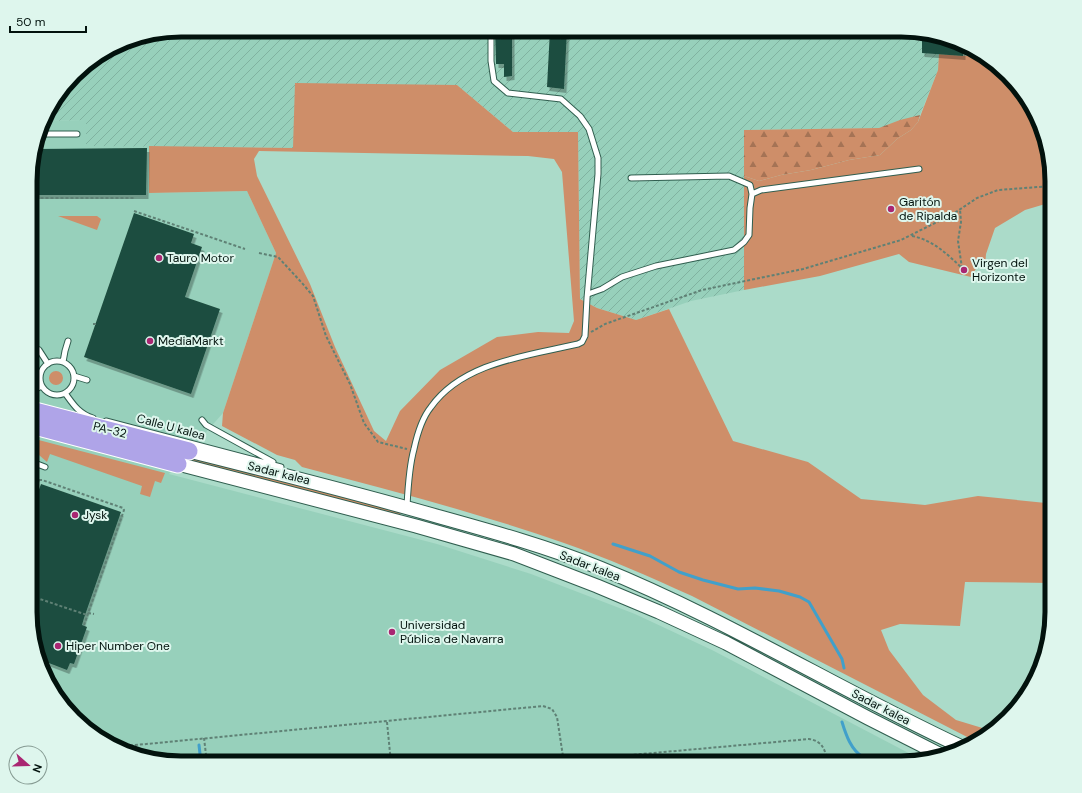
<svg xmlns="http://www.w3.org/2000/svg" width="1082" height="793" font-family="'DM Sans',sans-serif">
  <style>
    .built { fill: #97d0bb }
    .industrial { fill: url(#industrial-furrows) }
    .green { fill: #ce8e69; fill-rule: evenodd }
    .forest { fill: url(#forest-firs) }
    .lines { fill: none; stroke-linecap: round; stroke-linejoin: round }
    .stream { stroke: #41a0ca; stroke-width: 3 }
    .building { fill: #1f4d3f; filter: url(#shadow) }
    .service-casing { stroke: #305e4f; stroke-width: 7 }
    .tertiary-casing { stroke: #305e4f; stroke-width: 15 }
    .trunk-casing { stroke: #fff; stroke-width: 19 }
    .path { stroke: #5f8175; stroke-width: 2; stroke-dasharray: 3 2; stroke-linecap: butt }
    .service { stroke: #fff; stroke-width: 5 }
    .tertiary { stroke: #fff; stroke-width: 13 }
    .trunk { stroke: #afa4e8; stroke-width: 17 }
    .poi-dot { fill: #a92672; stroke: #def6ed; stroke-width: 1.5 }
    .labels { text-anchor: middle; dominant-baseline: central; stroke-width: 4; stroke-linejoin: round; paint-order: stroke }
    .poi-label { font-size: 12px; fill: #02120d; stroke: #def6ed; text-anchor: start }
    .street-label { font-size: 12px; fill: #02120d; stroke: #def6ed }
    .rim { fill: none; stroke: #02120d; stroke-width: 5 }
  </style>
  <defs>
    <pattern id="industrial-furrows" width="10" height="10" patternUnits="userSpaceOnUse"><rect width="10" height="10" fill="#97d0bb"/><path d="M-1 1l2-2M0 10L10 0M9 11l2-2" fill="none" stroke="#80b2a0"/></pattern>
    <pattern id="forest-firs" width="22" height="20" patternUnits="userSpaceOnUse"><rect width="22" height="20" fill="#ce8e69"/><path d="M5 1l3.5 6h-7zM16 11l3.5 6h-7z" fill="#a57355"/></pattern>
    <filter id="shadow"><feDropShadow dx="2.5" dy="4" stdDeviation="0" flood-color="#0004"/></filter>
  </defs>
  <rect width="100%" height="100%" fill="#abdbc9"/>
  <path class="built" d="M86,120v26h63v47l98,-2 29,62 -53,160 -54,61 268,70 94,30 104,40 77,36 208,109 -19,4h-730l-48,-11 -34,-20 -10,-12 1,-2h-3l-27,-31 -19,-55v-471l13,-40z"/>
  <path class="industrial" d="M181,30h730l48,11 5,3v2h3l18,11 -46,-3 -1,16 -18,45 -41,13 -135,2v160l-53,11 -55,19 -39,-12 -17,-9 -2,-167h-65l-56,-47 -164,63 -207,-2v-26l-42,1 2,-7 35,-46 42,-27z"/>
  <path class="green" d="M939,54l46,3 8,4 43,53 16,57v31l-27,8 -30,18 -9,26 -1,12 -8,1 -6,10 -62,-15 -10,-8 -79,22 -76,14v-114l15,5 22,-6 30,-5 38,-10 31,-5 17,-16 14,-9 7,-8 20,-52z
    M295,83l162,2 56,47h65l2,167 17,9 39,12 33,-11 64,132 75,21 53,37 64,6 53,-9 68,7 6,-5v85l-87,-1 -5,44 -60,-2 -19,6 8,20 34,45 33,25 33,10 -14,11 -283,-145c-42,-19 -85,-38 -128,-53 -86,-30 -174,-53 -262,-76l-7,-7 -18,-5 -55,-29 1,-13 53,-160 -29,-62 -98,2v-47l144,2zM259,151l269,5 26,3 8,13 12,149 -5,12 -31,-1 -41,5 -57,33 -40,41 -14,30 -12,-10 -39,-84 -25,-63 -53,-108 -3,-17z
    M58,216h39l4,3 -4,11z
    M49 378a7 7 0 1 1 14 0a7 7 0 1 1-14 0Z
    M31,415l370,96 -1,5 -369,-97z
    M31,438l19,5 115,30 -4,10 -6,-2 -5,16 -10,-3 2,-8 -92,-32 -3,8 -16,-14z"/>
  <path class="forest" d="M920,115l-2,7 -7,8 -14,9 -17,16 -31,5 -38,10 -30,5 -22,6 -15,-5v-46l135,-2 21,-8z"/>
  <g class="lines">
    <path class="stream" d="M613,544l37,12 29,16 24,8 35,9 17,-1 24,3 21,6 9,5 33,57 2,9
      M842,722c4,13 9,28 21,35 7,4 18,4 26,6
      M199,745l2,18"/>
  </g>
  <path class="building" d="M495,30h17v46l-8,1v-13h-8z
    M550,30h17l-3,59 -17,-2z
    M922,33l37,8 4,3v12l-41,-3z
    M147,148l-1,47h-115v-34l4,-12z
    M134,213l60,21 -3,9 11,4 -17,50 35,12 -29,85 -107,-37z
    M41,484l80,28 -37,106 -2,7 5,2 -13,37 -4,-1 -3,7 -26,-10 -10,-28v-121z"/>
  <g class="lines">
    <g class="service-casing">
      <path id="service" d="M40,134h37
        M631,178l98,-2 21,9 2,9
        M588,294l14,-5 20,-12 34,-11 78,-16 10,-8 5,-7 1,-27 2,-14 9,-4 158,-21
        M39,350l9,14
        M40 378a17 17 0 1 1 34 0a17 17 0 1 1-34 0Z
        M63,362l2,-11 3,-10
        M31,373l9,2
        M74,376l13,4
        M31,391l11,-5
        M65,393c8,11 14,21 28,25
        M202,420l4,5 67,37
        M106,421l175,46
        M31,459l3,10 -3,7
        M32,462l13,5
        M407,506c1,-19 2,-39 7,-57 3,-14 8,-31 17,-42 32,-45 96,-51 147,-63l4,-2 3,-6 2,-38 11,-124v-16l-9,-29 -9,-13 -19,-17 -53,-6 -14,-12 -3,-20v-31"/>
    </g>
    <g class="tertiary-casing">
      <path id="tertiary" d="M189,451c84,21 168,42 251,66 54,15 108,30 160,51 126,51 241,123 364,180
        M178,464l238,62 98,28 83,32 62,26 67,31 142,75 71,36"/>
    </g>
    <g class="trunk-casing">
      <path id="trunk" d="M31,410l158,41
        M31,425l147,39"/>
    </g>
    <path class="path" d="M31,206l3,-8h100
      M134,211l111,38
      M912,236c21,4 35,18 50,32l-4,-27 3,-19 -1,-13
      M259,253l19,4 24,26 11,13 13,40 24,48 14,39 14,19 29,7
      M93,324h3
      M591,332l14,-8 97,-34 101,-21 98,-29 52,-26 24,-16 21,-8 54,-4
      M39,480h3l81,28 1,2 -40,115
      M31,502l8,-22
      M31,596l56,19
      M88,613l6,1
      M387,722l4,41
      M204,738l3,25
      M115,747l428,-41 9,3 5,8 7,46
      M564,761l245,-22c14,2 16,11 19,24"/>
    <use href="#service" class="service"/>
    <use href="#tertiary" class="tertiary"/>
    <use href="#trunk" class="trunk"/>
  </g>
  <g class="poi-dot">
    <circle cx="891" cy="209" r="4"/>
    <circle cx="159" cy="258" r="4"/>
    <circle cx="964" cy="270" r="4"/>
    <circle cx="150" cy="341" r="4"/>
    <circle cx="75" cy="515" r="4"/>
    <circle cx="392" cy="632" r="4"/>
    <circle cx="58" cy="646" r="4"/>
  </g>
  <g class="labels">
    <g class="poi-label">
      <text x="899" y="202">Garitón<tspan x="899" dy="14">de Ripalda</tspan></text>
      <text x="167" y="258">Tauro Motor</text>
      <text x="972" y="263">Virgen del<tspan x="972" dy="14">Horizonte</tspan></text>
      <text x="158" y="341">MediaMarkt</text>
      <text x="83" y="515">Jysk</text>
      <text x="400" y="625">Universidad<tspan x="400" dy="14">Pública de Navarra</tspan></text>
      <text x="66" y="646">Hiper Number One</text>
    </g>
    <g class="street-label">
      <text transform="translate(171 427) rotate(15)">Calle U kalea</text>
      <text transform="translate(110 430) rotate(14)">PA-32</text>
      <text transform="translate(279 473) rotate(14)">Sadar kalea</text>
      <text transform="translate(590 566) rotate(21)">Sadar kalea</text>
      <text transform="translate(881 707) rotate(27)">Sadar kalea</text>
    </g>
  </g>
  <path d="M0 0H1082V793H0ZM181 37H901A144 144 0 0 1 1045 181V612A144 144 0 0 1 901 756H181A144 144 0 0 1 37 612V181A144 144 0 0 1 181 37Z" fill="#def6ed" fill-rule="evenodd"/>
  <path class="rim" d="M181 37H901A144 144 0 0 1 1045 181V612A144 144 0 0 1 901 756H181A144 144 0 0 1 37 612V181A144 144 0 0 1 181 37Z"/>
  <g transform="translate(28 765) rotate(110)"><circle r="19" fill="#def6ed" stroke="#869b93"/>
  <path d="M0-3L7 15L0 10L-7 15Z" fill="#a92672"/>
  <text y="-6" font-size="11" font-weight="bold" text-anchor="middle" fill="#02120d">N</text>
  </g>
  <path d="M10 26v6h76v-6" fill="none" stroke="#02120d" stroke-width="2"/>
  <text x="16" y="26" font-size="12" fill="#02120d" stroke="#def6ed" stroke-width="3" paint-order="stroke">50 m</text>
</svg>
